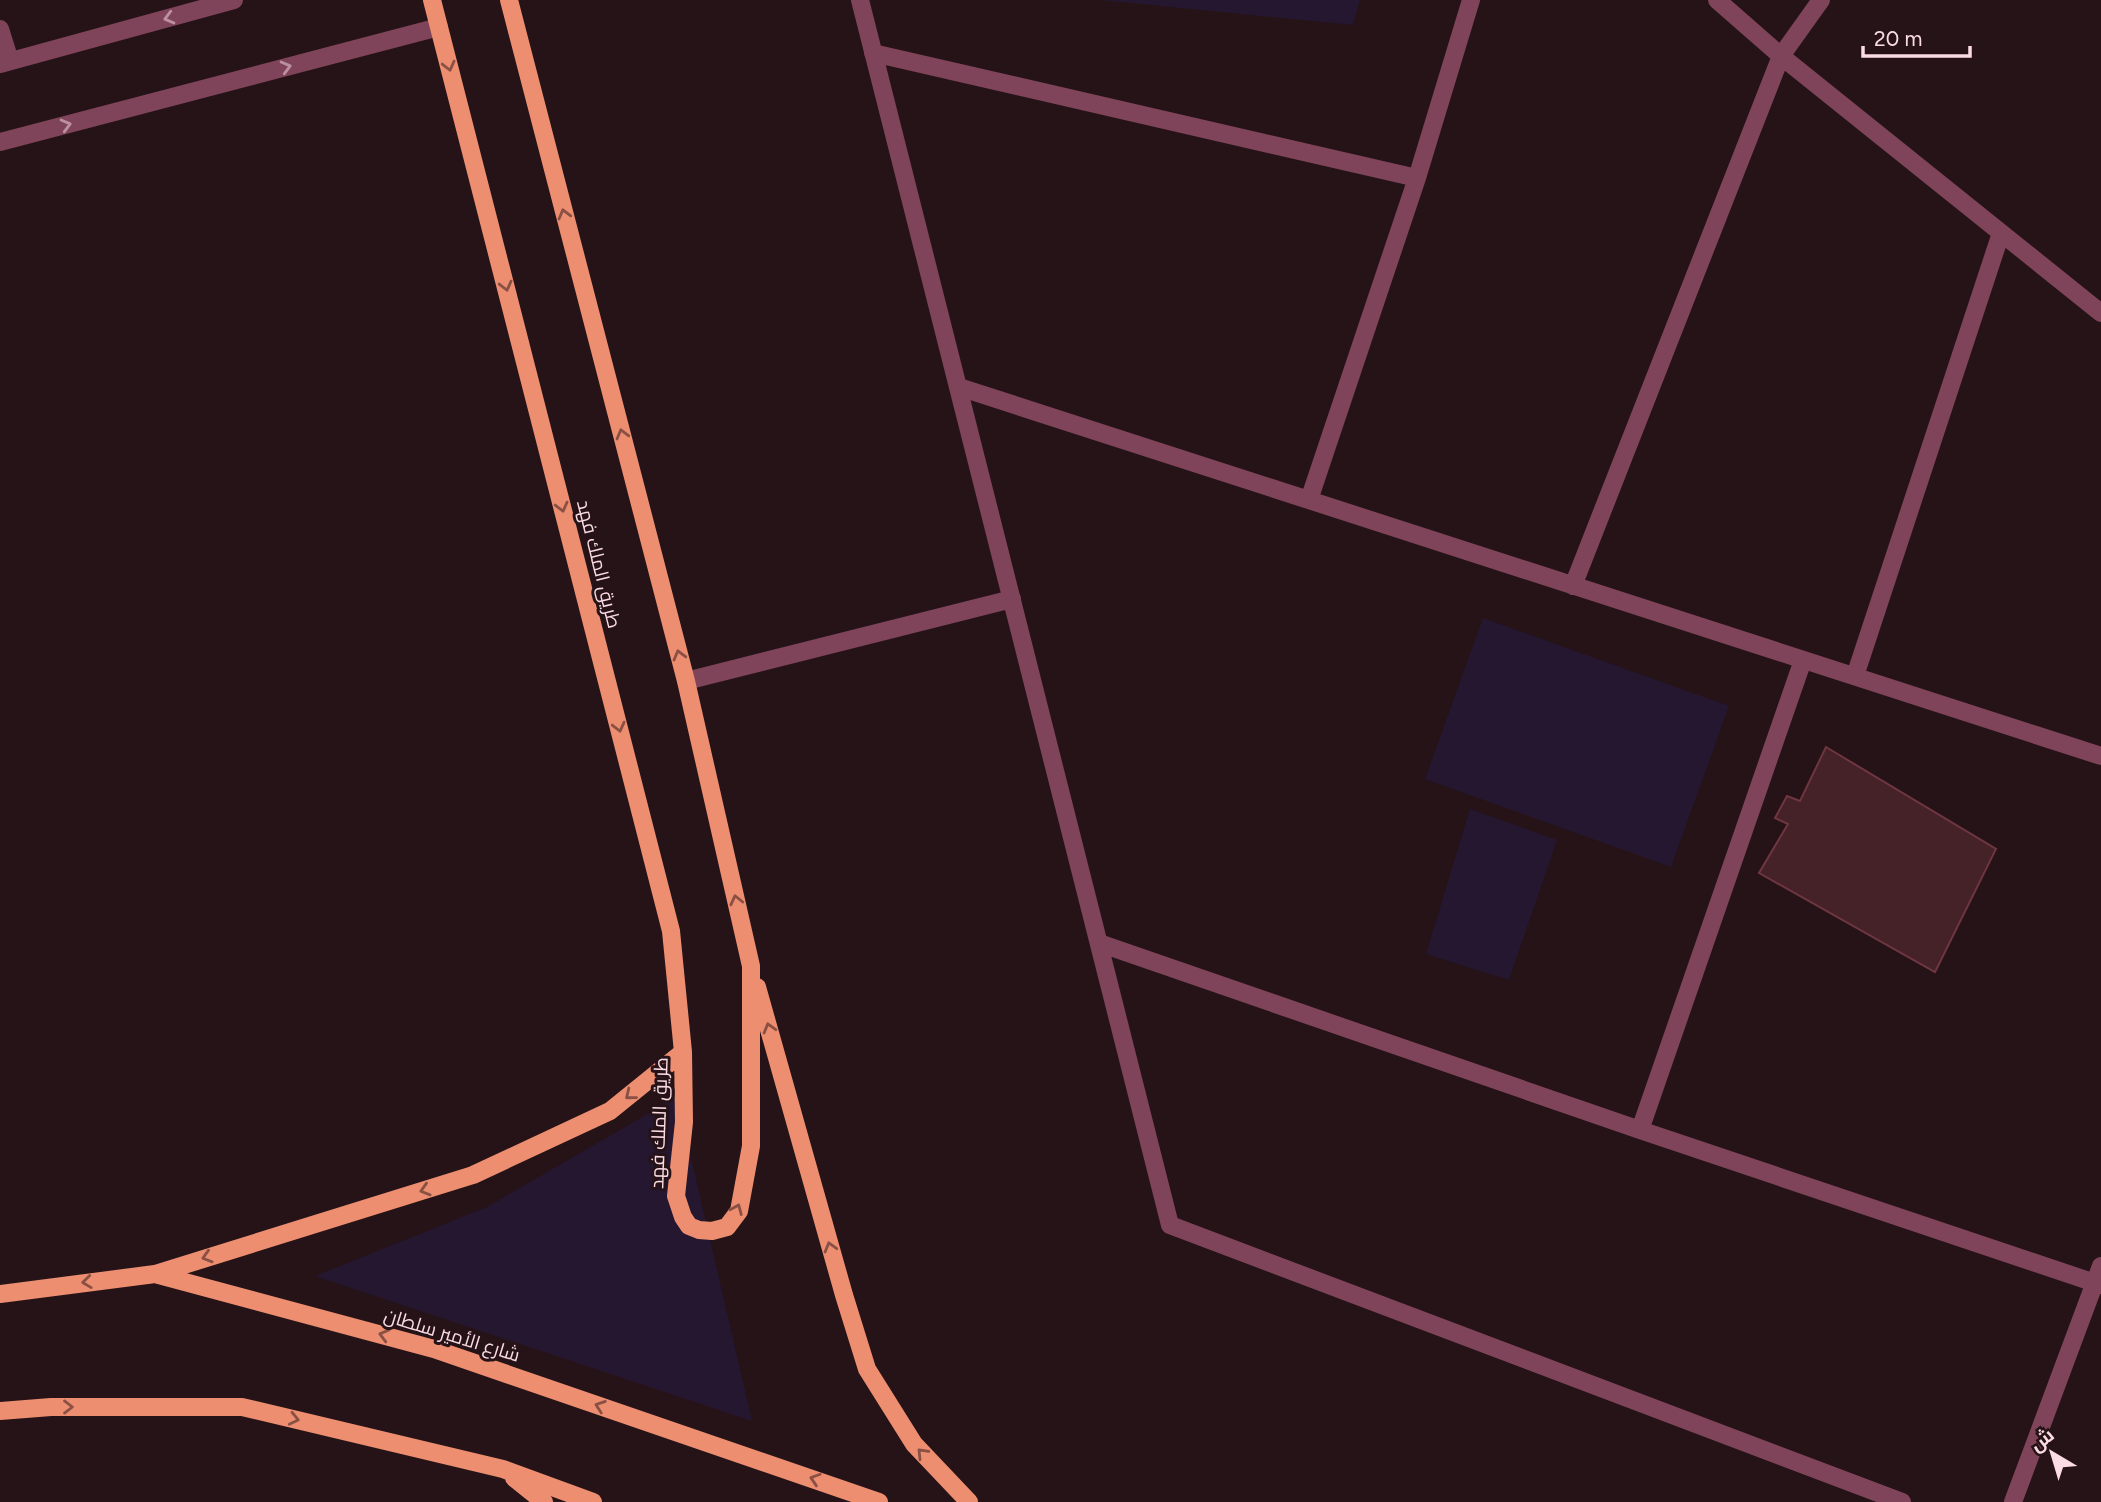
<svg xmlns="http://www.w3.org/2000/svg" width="2101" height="1502" font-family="Figtree,Cairo,sans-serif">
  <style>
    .green { fill: #25172f }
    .building { fill: #452128; stroke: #6e3641; stroke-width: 2 }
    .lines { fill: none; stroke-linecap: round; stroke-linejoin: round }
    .minor { stroke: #7f4459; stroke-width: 18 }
    .major { stroke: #ed8e71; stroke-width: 18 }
    .oneway { stroke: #bd909f }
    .oneway2 { stroke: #8a5044 }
    .labels { text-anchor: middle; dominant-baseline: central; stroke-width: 6; stroke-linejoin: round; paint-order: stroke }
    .street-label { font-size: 19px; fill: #fbdce5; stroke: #261317 }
  </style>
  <rect width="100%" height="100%" fill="#261317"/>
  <path class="green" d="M1101,0h259l-7,25z
    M1483,618l246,88 -58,161 -246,-88z
    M1470,809l87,31 -48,140 -83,-26z
    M677,1097l75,324 -437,-145 172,-69z"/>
  <path class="building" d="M1826,747l170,102 -61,123 -176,-99 29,-49 -13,-6 12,-22 13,5z"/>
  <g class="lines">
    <path class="minor" d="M860,0l310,1225 732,277
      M1717,0l64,56 320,257
      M0,29l10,32
      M873,53l544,125
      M0,64l234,-64
      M0,142l439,-115
      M959,387l1142,369
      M1309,500l108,-322 54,-178
      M1573,586l208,-530 40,-56
      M1855,676l146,-443
      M686,681l326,-82
      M1099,943l541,187 461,155
      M1640,1130l163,-470
      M2013,1502l88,-236"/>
    <path class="major" d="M432,0l239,931 12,121 1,70 -8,74 7,21 6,9 10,4 13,1 15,-4 12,-16 12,-65v-180l-65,-285 -177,-681
      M757,987l87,308 23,74 47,75 55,58
      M155,1274l318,-99 137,-64 73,-59
      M0,1294l155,-20 279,75 445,153
      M0,1411l51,-4h191l261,62 90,33
      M514,1478l30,24"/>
  </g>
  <defs><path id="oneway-chevron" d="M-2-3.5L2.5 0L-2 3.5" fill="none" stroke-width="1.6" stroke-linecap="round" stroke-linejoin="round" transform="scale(1.75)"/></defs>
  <g class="oneway">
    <use href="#oneway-chevron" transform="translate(169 18) rotate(165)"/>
    <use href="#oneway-chevron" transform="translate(286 67) rotate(-15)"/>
    <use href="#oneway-chevron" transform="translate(66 125) rotate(-15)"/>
  </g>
  <g class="oneway2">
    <use href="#oneway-chevron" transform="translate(449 66) rotate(76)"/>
    <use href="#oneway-chevron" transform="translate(564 214) rotate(-105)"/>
    <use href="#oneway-chevron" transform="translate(506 286) rotate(76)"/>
    <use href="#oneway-chevron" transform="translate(622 434) rotate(-105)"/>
    <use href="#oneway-chevron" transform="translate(562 507) rotate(76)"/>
    <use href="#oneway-chevron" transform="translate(679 655) rotate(-105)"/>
    <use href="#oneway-chevron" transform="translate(619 727) rotate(76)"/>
    <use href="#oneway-chevron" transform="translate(736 900) rotate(-103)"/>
    <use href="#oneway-chevron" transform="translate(769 1028) rotate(-106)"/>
    <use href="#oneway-chevron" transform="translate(630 1095) rotate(141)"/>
    <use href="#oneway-chevron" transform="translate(425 1190) rotate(163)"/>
    <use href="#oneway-chevron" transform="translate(737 1209) rotate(-67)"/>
    <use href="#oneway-chevron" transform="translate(830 1247) rotate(-106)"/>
    <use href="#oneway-chevron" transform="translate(207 1257) rotate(163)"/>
    <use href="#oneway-chevron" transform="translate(87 1282) rotate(173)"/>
    <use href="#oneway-chevron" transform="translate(384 1335) rotate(-165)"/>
    <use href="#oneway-chevron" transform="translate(600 1406) rotate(-161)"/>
    <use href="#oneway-chevron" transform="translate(68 1407)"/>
    <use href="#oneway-chevron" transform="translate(294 1419) rotate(13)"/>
    <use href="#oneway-chevron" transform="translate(922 1453) rotate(-134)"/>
    <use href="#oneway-chevron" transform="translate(815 1479) rotate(-162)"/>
  </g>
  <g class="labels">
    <g class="street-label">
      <text transform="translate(599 564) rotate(76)">طريق الملك فهد</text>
      <text transform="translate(659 1123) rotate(-88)">طريق الملك فهد</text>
      <text transform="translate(452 1335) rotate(17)">شارع الأمير سلطان</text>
    </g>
  </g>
  <g transform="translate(2052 1453) rotate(322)" stroke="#261317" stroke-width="5" paint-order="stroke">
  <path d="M0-5L12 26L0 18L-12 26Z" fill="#fbdce5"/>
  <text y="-10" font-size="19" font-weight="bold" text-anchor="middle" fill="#fbdce5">ش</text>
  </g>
  <path d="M1863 46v10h107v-10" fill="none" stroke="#fbdce5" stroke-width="3.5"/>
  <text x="1874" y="46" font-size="21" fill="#fbdce5" stroke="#261317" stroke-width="5" paint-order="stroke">20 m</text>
</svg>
